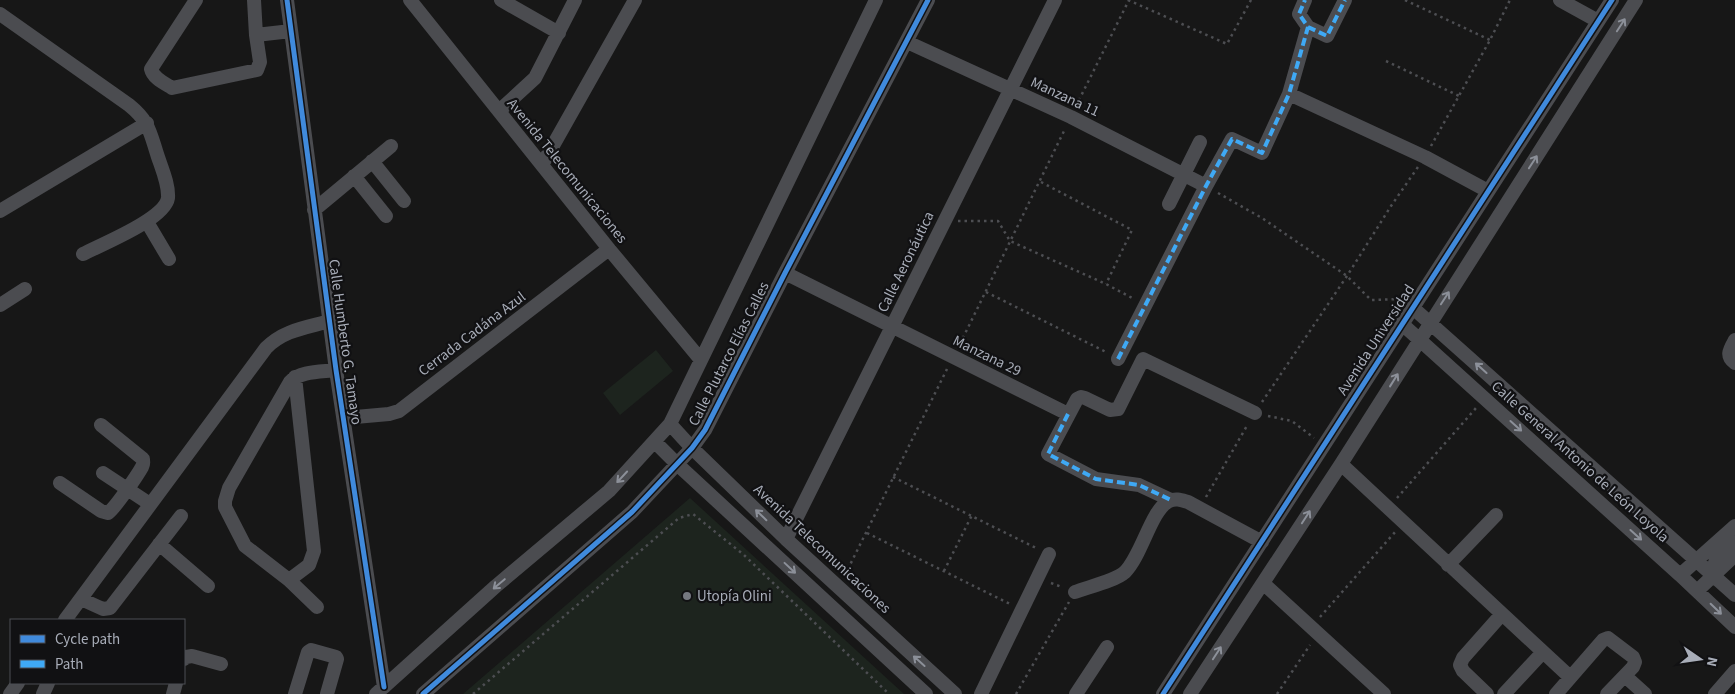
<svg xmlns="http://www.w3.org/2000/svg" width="1735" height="694" font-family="'Source Sans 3',sans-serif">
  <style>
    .green { fill: #1d241e }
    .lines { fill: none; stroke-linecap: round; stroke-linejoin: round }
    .path { stroke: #4d4e52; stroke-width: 2.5; stroke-dasharray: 2.5 4; stroke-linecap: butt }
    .minor { stroke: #4b4c50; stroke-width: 14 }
    .quiet { stroke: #3fa9f5; stroke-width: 4; stroke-dasharray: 8 4; stroke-linecap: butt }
    .cycleway-casing { stroke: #111113; stroke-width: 8 }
    .cycleway { stroke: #408adc; stroke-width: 5 }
    .oneway { stroke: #8c9099 }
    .poi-dot { fill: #757880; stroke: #111113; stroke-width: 2 }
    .labels { text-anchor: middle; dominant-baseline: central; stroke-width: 4.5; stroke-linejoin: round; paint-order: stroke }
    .street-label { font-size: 15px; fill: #a8adb8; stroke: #111113 }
    .poi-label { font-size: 15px; fill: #a8adb8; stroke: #111113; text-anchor: start }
  </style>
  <rect width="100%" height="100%" fill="#171717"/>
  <path class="green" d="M656,350l17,21 -53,44 -17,-22z
    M690,498l214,196h-441z"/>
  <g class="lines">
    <path class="path" d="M1128,0l99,44 24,-44
      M1405,0l85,40
      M1386,61l73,35
      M1076,106l53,-106
      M1431,146l59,-106 20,-40
      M1041,182l91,48 -26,54
      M1218,193l44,25 85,58 24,24 29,-1
      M958,221h40l12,20 96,43 28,15
      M986,292l120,60
      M960,344l105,-215
      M1262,402l85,-126 44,-70 27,-39
      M1268,416l24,5 22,17
      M893,477l145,72
      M1206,497l42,-73
      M1397,498l79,-90
      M867,533l143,71
      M944,571l28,-56
      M845,575l102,-206
      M1051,583l11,4
      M1320,617l76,-86
      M473,694l206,-176 14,-4 51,41 145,139
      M1016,694l53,-92
      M1277,694l33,-49"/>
    <path class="minor" d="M196,0l-45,69c2,9 13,14 21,19l85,-18 3,-8 -4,-27 -2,-35
      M287,0l49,370 48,317
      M410,0l199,249 92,111
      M501,0l58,33
      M1560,0l38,21
      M0,14l129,91c21,17 21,28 29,52 4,12 11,28 10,41 -3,21 -66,46 -85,56
      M1308,27l19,9 18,-36
      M256,35l35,-4
      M907,42l164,75 135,69
      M1289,94l136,63 63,34
      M499,111l36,-33 40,-78
      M372,161l32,40
      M542,165l93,-165
      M354,176l32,40
      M1169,204l31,-62
      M314,210l77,-64
      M0,211l147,-88
      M147,222l22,37
      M785,273l283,141
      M0,305l25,-16
      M1412,307l323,288
      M1401,323l279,252 55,52
      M1735,340c-5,9 -10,16 0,23
      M1118,359l88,-173 26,-47 30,14 27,-59 19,-67 -9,-13 6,-14
      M344,418l45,-4 10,-3 210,-162
      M670,424l22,24 94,91 169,155
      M655,442l22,22 249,230
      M1341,464l229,213
      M103,473l47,31
      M60,483l41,28 7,2c7,-5 29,-37 34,-46 2,-4 1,-4 1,-8l-42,-34
      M1171,500l-32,-15 -43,-6 -48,-25 29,-55 4,-2 4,1 25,12 8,-1 25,-50 112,54
      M786,539l269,-539
      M159,544l49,42
      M1448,565l48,-50
      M1680,575l55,-49
      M1713,576l3,-19 16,-16
      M289,580l20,-15 5,-14 -19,-174
      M1263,583l121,111
      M1697,591l38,-36
      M1075,592c13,-5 40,-11 50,-20 17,-17 26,-62 44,-71 7,-3 12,-1 19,1l74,40
      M81,599l22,10 7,-1 71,-92
      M317,607l-28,-27 -44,-34 -20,-39v-6l4,-13 61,-106c10,-11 31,-10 46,-12
      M65,620l201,-272c18,-18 39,-20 64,-27
      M184,659l2,-2 6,-1 29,8
      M1625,676l20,18
      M10,694l8,-11
      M43,694l5,-11
      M173,694l3,-11
      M295,694l13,-42 3,-2 25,7 1,2 -10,35
      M376,694l120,-108 113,-95 61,-67 206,-424
      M423,694l209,-182 60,-64 13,-18 80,-157 143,-273
      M981,694l68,-140
      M1076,694l31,-47
      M1163,694l449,-694
      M1190,694l151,-230 295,-464
      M1487,694l-24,-23 -3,-6 3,-7 39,-44
      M1504,694l39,-42
      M1556,694l47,-54 5,-2 25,19 2,5 -2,5 -26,27
      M1715,694l20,-23"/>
    <path class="quiet" d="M1308,27l19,9 18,-36
      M1118,359l88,-173 26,-47 30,14 27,-59 19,-67 -9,-13 6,-14
      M1068,414l-20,40 48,25 43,6 32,15"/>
    <g class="cycleway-casing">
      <path id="cycleway" d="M287,0l49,370 48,317
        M423,694l209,-182 60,-64 13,-18 80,-157 143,-273
        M1163,694l449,-694"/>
    </g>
    <use href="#cycleway" class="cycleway"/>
  </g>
  <defs><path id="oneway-shaft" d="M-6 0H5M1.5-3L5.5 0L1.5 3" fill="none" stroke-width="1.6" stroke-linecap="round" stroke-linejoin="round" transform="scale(1.25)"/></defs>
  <g class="oneway">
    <use href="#oneway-shaft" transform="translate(1621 25) rotate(-57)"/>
    <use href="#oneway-shaft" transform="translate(1533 162) rotate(-57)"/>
    <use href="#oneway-shaft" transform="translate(1445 298) rotate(-57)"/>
    <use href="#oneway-shaft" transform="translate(1481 368) rotate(-138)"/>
    <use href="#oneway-shaft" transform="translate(1394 380) rotate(-58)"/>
    <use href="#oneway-shaft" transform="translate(1516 426) rotate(42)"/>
    <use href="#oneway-shaft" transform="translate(622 477) rotate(133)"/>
    <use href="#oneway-shaft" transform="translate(761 515) rotate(-136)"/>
    <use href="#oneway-shaft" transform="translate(1306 517) rotate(-57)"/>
    <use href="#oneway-shaft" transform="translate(1636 535) rotate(42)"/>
    <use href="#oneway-shaft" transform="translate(790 568) rotate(43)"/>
    <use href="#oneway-shaft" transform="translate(499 584) rotate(140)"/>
    <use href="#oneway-shaft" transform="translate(1716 609) rotate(44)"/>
    <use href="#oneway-shaft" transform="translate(1217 653) rotate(-57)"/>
    <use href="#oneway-shaft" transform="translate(919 661) rotate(-138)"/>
  </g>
  <circle class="poi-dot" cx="687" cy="596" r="5"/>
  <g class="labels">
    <g class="street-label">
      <text transform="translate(1065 97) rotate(25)">Manzana 11</text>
      <text transform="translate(567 171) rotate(51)">Avenida Telecomunicaciones</text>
      <text transform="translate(906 262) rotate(-64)">Calle Aeronáutica</text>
      <text transform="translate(472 334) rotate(-37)">Cerrada Cadána Azul</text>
      <text transform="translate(1376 340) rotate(-57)">Avenida Universidad</text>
      <text transform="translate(345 342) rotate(82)">Calle Humberto G. Tamayo</text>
      <text transform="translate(729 354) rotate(-63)">Calle Plutarco Elías Calles</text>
      <text transform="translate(987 356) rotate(26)">Manzana 29</text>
      <text transform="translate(1580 462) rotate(42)">Calle General Antonio de León Loyola</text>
      <text transform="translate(822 549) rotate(43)">Avenida Telecomunicaciones</text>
    </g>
    <g class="poi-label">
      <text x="697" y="596">Utopía Olini</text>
    </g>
  </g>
  <rect x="10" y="619" width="175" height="65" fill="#111113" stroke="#4d4f55"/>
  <rect x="20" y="635" width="25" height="8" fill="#408adc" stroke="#4d4f55"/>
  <text x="55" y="644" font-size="15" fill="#a8adb8">Cycle path</text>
  <rect x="20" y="660" width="25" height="8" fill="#3fa9f5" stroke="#4d4f55"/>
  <text x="55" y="669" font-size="15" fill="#a8adb8">Path</text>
  <g transform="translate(1700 659) rotate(103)" stroke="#111113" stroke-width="4" paint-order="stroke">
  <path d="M0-4L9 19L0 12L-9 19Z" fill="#a8adb8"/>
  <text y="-8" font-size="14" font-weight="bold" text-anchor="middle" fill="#a8adb8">N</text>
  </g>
</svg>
